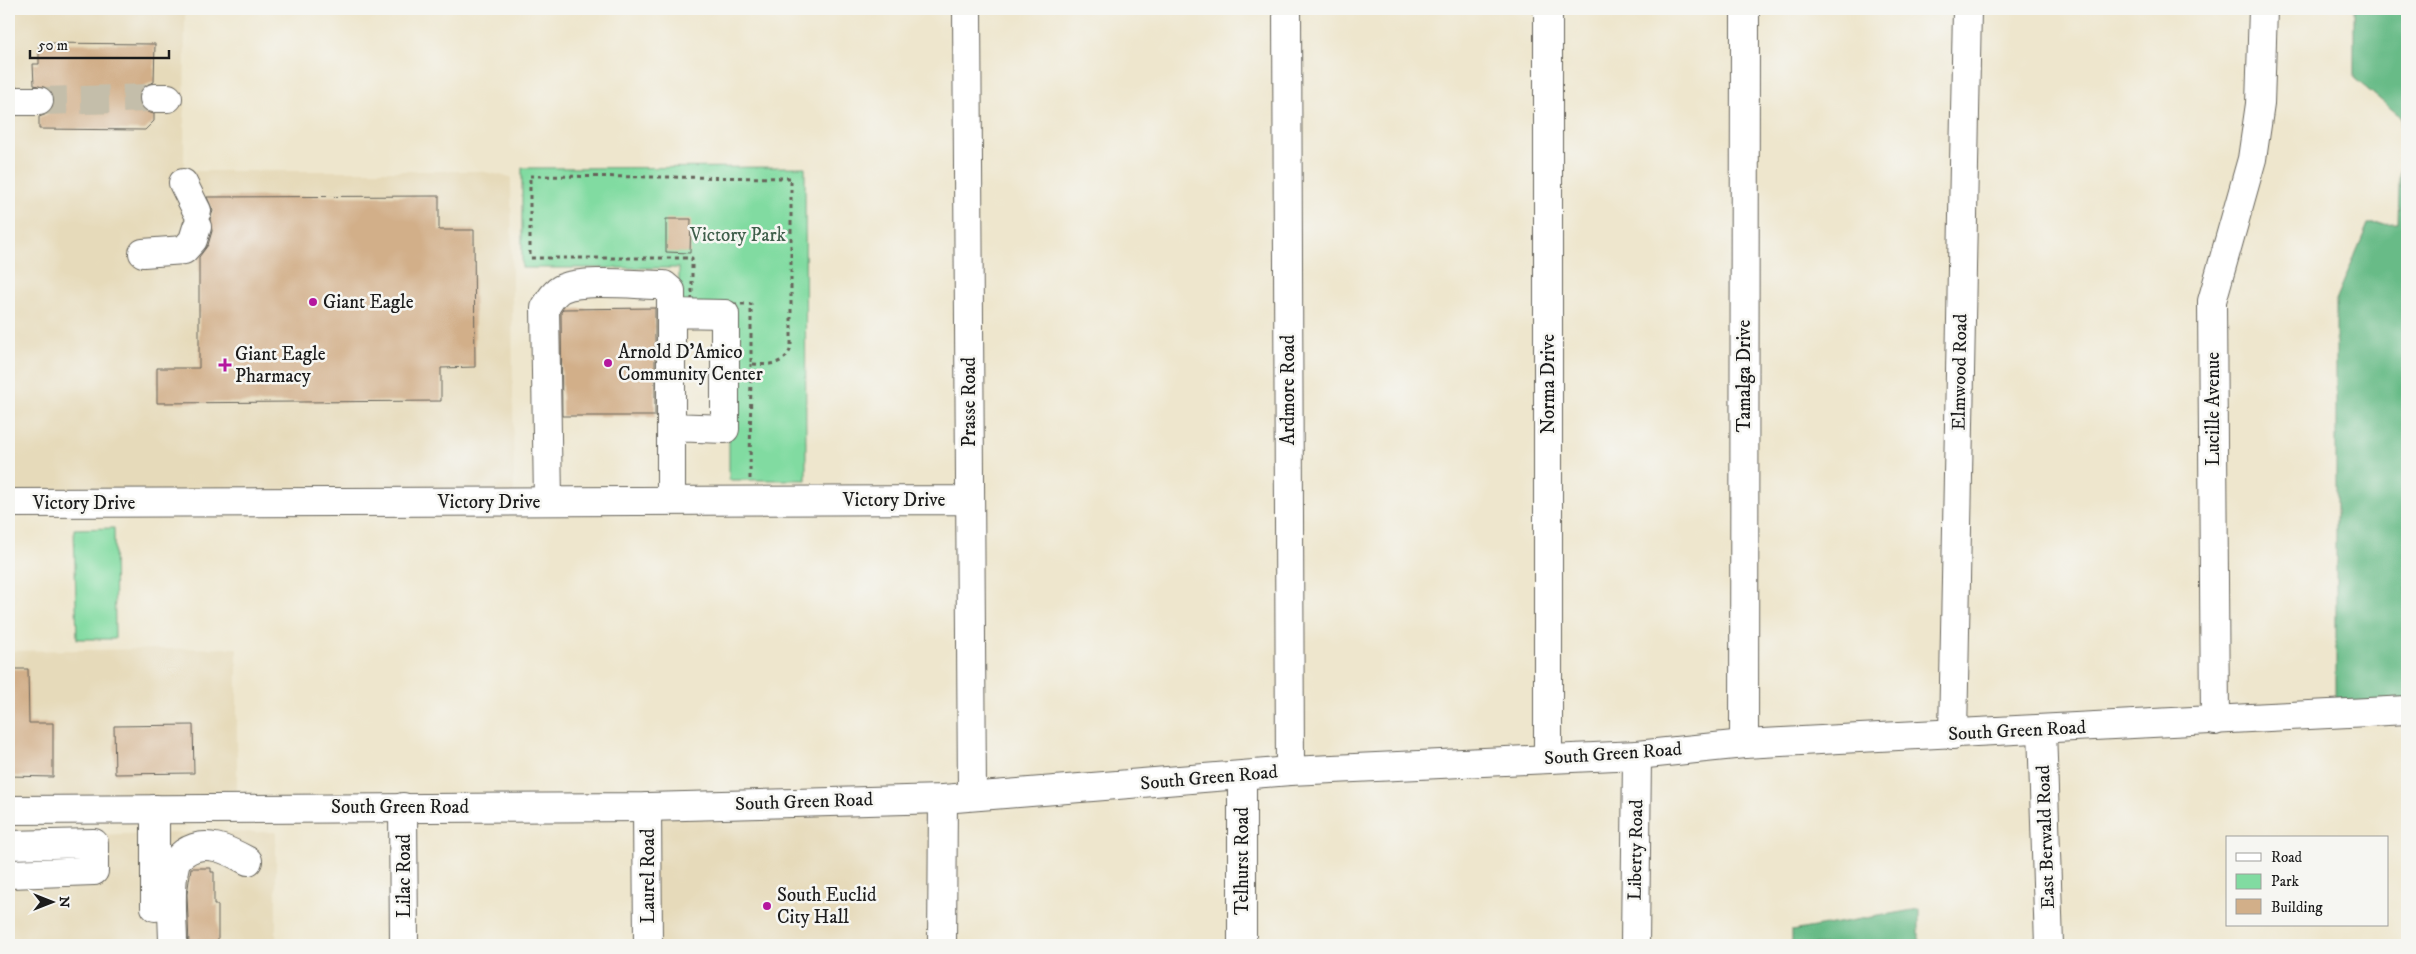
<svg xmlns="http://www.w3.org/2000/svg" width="2416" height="954" font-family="'IM FELL DW Pica',serif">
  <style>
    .built { fill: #e6daba }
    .green { fill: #81dba1; stroke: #4e7c5e }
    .forest { fill: #68bb87; stroke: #426c52 }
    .building { fill: #d2af89 }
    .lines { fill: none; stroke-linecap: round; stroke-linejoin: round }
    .minor-tunnel { stroke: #c4beaa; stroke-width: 28; stroke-dasharray: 28 14; stroke-linecap: butt }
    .minor-casing { stroke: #66635a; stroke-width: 30 }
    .major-casing { stroke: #66635a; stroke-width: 30 }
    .path { stroke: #66635a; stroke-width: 3; stroke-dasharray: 4 4; stroke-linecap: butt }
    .minor { stroke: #fff; stroke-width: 28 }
    .major { stroke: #fff; stroke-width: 28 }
    .poi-dot { fill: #b5179e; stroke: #f6f6f2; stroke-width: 2 }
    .labels { text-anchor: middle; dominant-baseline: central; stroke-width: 5; stroke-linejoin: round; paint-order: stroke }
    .park-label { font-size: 19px; fill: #3f5f4b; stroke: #f6f6f2 }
    .poi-label { font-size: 19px; fill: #1c1c1c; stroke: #f6f6f2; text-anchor: start }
    .street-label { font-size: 19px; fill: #1c1c1c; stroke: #f6f6f2 }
  </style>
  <rect width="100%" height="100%" fill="#f6f6f2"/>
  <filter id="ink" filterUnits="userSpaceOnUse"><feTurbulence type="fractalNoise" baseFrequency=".02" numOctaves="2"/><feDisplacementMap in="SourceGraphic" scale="10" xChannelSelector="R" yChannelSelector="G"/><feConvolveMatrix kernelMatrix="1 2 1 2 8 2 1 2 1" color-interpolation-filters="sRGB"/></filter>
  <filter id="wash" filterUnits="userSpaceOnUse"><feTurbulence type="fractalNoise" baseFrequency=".0096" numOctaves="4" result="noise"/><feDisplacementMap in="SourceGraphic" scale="20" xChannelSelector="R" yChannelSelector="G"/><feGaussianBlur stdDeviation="1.12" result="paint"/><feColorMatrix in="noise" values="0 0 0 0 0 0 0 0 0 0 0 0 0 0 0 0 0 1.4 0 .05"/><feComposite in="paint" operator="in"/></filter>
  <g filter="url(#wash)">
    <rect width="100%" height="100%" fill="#eee6cd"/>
    <path class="built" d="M9,9h176l-1,162h295l32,6 3,324 -505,2z
      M237,648v160l-228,2v-159z
      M943,799l-1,146h-294l-1,-138z
      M276,832v113h-267v-106l112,-5z"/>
    <path class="green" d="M805,167l1,313h-77v-173h-50v-39h-157v-100z
      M114,528l1,111h-38l-3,-110z"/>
    <path class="forest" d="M2354,9h53v701l-71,4v-414l32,-76 30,-1 3,-106 -47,-39z
      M1919,909v36h-128v-14z"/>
    <g id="blocks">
      <path class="building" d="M39,43l116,1 -1,38 -8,3 -6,6 -2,7 3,8 6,6 7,2v7l-9,9 -106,-1v-12l8,-3 6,-6 2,-7 -2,-7 -6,-6 -13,-3 -1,-21h6z
        M439,196v34h35l1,137 -34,1v33l-284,2v-35h42v-111l9,-12 4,-14 -2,-12 3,-8 -6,-14z
        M666,219h25l-1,34 -24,-1z
        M655,308v108h-93l-1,-104 2,-3z
        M9,669h19l1,54h24v54l-44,-1z
        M193,725l1,48 -79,1 -1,-48z
        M191,868h20v4h3v33h4v39l-29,1 -2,-51z"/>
    </g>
  </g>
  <g filter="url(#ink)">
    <use href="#blocks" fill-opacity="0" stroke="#66635a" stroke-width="1"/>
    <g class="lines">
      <path class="minor-tunnel" d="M39,101l115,-3"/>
      <g class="minor-casing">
        <path id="minor" d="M967,9l5,786
          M1287,9l3,762
          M1548,9v750
          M154,98h14
          M9,101h30
          M183,183l14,28
          M143,253l41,-3 9,-10 4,-13
          M671,427l54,2v-115l-53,-1
          M548,501l-3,-193c5,-8 9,-16 18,-20 22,-9 75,-3 101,-3l7,6v210
          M9,503l961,-3
          M2215,721l-3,-420 40,-142 8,-55 3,-95
          M2042,729l7,216
          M1953,735l14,-726
          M1744,744l1,-735
          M403,807l1,138
          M647,807l1,138
          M155,809v98
          M9,845l85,-2v28l-85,3
          M173,945c0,-24 -4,-58 2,-80 1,-5 5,-9 9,-12 21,-15 44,-3 64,8
          M942,945l1,-146
          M1242,945v-169
          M1635,945l2,-190"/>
      </g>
      <g class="major-casing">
        <path id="major" d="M9,810l638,-3 296,-8 347,-28 347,-16 107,-11 663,-34"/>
      </g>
      <path class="path" d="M530,176l261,2v170c-7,18 -23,17 -40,16v-60h-59v-46h-162z
        M750,479l1,-115"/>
      <use href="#minor" class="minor"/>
      <use href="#major" class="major"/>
    </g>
  </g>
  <g class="poi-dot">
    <circle cx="313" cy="302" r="5"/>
    <circle cx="608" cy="363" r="5"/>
    <path d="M222.5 357.5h5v5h5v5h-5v5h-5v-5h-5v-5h5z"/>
    <circle cx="767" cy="906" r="5"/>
  </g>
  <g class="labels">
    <g class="park-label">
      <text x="738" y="235">Victory Park</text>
    </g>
    <g class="poi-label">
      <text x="323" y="302">Giant Eagle</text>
      <text x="618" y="352">Arnold D'Amico<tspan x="618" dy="22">Community Center</tspan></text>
      <text x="235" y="354">Giant Eagle<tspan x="235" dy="22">Pharmacy</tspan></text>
      <text x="777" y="895">South Euclid<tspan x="777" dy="22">City Hall</tspan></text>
    </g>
    <g class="street-label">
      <text transform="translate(1960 372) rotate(-89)">Elmwood Road</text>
      <text transform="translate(1744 376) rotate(-90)">Tamalga Drive</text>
      <text transform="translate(1548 384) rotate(-90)">Norma Drive</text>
      <text transform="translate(1288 390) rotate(-90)">Ardmore Road</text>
      <text transform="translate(969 402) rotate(-90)">Prasse Road</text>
      <text transform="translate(2213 409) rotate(-90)">Lucille Avenue</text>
      <text x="894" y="500">Victory Drive</text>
      <text x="489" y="502">Victory Drive</text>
      <text x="84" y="503">Victory Drive</text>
      <text transform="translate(2017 731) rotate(-3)">South Green Road</text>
      <text transform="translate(1613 754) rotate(-4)">South Green Road</text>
      <text transform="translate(1209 778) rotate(-5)">South Green Road</text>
      <text transform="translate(804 802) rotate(-2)">South Green Road</text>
      <text x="400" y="807">South Green Road</text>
      <text transform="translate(2046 837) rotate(-92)">East Berwald Road</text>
      <text transform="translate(1636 850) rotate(-89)">Liberty Road</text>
      <text transform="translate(1242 861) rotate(-90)">Telhurst Road</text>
      <text transform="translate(404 876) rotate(-90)">Lilac Road</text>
      <text transform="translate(648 876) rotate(-90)">Laurel Road</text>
    </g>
  </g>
  <rect width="2416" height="954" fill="none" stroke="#f6f6f2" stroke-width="30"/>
  <rect x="2226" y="836" width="162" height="90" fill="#f6f6f2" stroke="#9f9f9c"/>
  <rect x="2236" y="853" width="25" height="8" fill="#ffffff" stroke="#9f9f9c"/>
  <text x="2271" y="862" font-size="15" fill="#1c1c1c">Road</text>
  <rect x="2236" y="874" width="25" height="15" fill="#81dba1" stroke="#9f9f9c"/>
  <text x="2271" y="886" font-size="15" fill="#1c1c1c">Park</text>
  <rect x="2236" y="899" width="25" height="15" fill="#d2af89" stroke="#9f9f9c"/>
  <text x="2271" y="912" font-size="15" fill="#1c1c1c">Building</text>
  <g transform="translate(52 902) rotate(90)" stroke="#f6f6f2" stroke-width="4" paint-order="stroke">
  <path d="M0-4L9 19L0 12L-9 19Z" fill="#1c1c1c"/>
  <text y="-8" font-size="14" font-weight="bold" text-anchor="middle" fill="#1c1c1c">N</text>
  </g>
  <path d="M30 50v8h139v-8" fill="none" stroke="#1c1c1c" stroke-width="2.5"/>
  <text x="38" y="50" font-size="15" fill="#1c1c1c" stroke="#f6f6f2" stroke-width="4" paint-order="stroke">50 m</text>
</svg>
